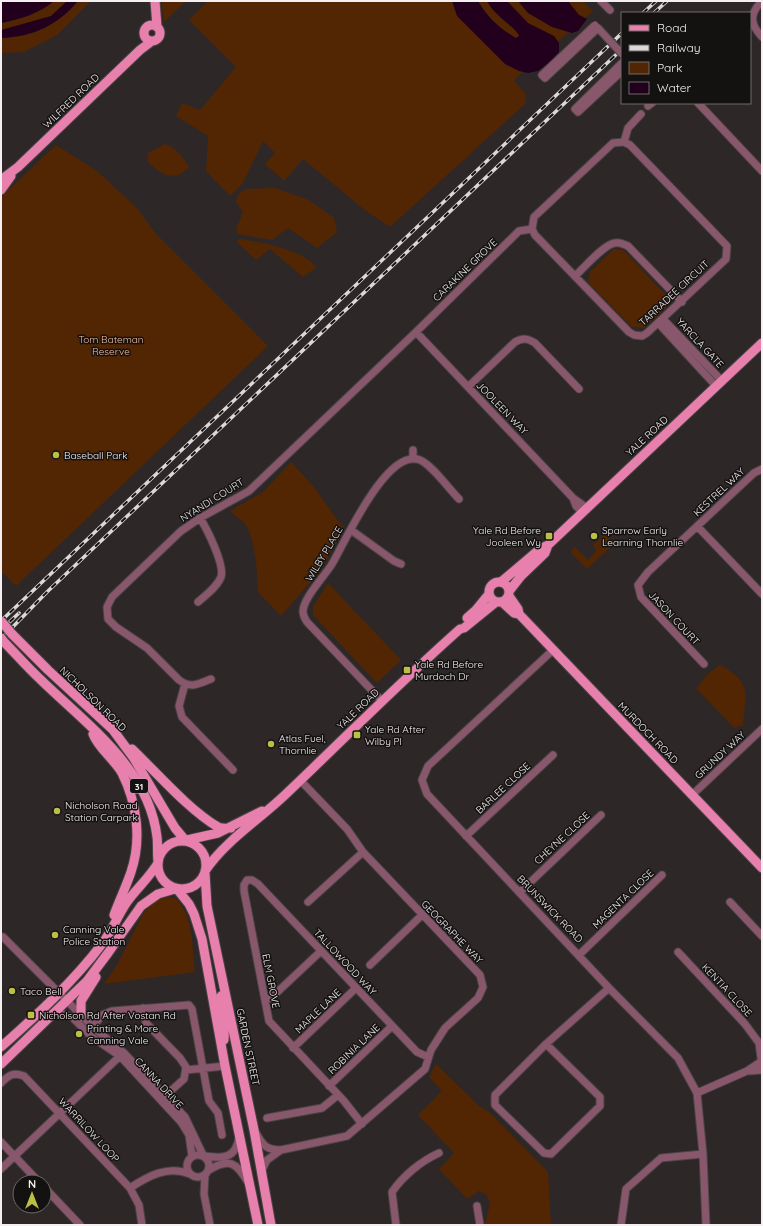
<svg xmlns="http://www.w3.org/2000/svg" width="763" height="1226" font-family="Quicksand,sans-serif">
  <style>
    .green { fill: #522602 }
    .water { fill: #22001d }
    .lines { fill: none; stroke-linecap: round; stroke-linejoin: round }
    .minor-casing { stroke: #4a4344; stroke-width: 9 }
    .major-casing { stroke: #4a4344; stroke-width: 11 }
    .minor { stroke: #89576b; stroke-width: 7 }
    .major { stroke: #e780ac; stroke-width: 9 }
    .rail-casing { stroke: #dcd7d8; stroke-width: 3.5 }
    .rail { stroke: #141111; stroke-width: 2; stroke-dasharray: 6; stroke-linecap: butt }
    .minor-bridge-casing { stroke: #4a4344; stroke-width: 9; stroke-linecap: butt }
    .major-bridge-casing { stroke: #4a4344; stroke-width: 11; stroke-linecap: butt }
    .minor-bridge { stroke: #89576b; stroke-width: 7 }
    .major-bridge { stroke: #e780ac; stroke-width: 9 }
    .poi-dot { fill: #bbc045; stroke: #141111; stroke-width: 1.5 }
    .labels { text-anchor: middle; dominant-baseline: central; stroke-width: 3; stroke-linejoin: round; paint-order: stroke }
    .shield { fill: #141111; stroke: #b1acad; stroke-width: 1 }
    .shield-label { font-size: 9px; font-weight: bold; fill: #f4eff0 }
    .street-label { font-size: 10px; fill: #f4eff0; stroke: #141111 }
    .park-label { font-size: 10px; fill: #f6bf9e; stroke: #141111 }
    .poi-label { font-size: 10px; fill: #f4eff0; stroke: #141111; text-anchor: start }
  </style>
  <rect width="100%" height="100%" fill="#2e2728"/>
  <path class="green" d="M1,1h90l-34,34 -33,17 -23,1z
    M161,1h25l-22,21z
    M208,1h375l10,10 -79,69 11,13 1,10 -136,124 -24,-16 -63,-52 -19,22 -19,-17 10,-11 -12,-12 -20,42 -13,13 -24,-25 2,-35 -32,-20 6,-13 18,7 36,-43 -47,-47z
    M165,144c10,2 19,14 24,23 -15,16 -27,8 -41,-5v-9z
    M56,145l41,26 40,37 18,25 113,113 -252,240 -15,-15v-374z
    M275,188l34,12 25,18 3,14 -20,16 -29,-20 -16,12 -34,-6 -2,-5 7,-17 -7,-10 3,-9 8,-4z
    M241,239c23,4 61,11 76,28l-14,10 -33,-28 -14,11 -19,-18v-2z
    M614,249l9,1 46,48v7l-25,23 -12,-1 -44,-45 2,-10z
    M291,462l23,25 30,42 -24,42 -39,45 -23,-24 -2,-32 -5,-24 -5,-11 -16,-14 33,-19z
    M603,531l12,12 -28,26 -17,-17 5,-5 13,13 8,-9 -3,-5 11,-12z
    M328,583l73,77 -24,23 -64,-68v-8z
    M720,665c32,17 26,28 23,60l-9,3 -38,-40 13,-15z
    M166,897l9,1c19,18 17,49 20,74l-91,12 13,-19 26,-51 9,-11z
    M436,1064l42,41 11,7 59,60 3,53h-66l5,-22 -4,-9 -7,-3 -12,8 -28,-30 15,-16 -36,-38 24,-24 -13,-14z"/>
  <path class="water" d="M1,1h53c-15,13 -34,18 -53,22z
    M67,1h11c-20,24 -45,36 -77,37v-8l50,-14z
    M452,1h26c10,17 21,27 38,37l3,-2c-3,-9 -24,-19 -32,-35h20l21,22 26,13 5,7v9l-9,10 -12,9 -10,2 -9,-2 -14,-7 -48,-48z
    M518,1h50l11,14 8,4 -9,12 -6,2 -20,-6 -24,-14z"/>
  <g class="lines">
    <g class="minor-casing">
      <path id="minor" d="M601,1l9,9
        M762,1c-13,13 -12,23 0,36
        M622,63l-47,46 3,3 44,-41
        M698,103l64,68
        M648,106l4,-3
        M624,142l6,3 97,101 -1,13 -79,74 -5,3 -8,-1 -5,-3 -94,-97 -3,-6 2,-12 79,-74z
        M624,142l4,-14 13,-14
        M575,276c9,-8 29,-32 40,-33 5,-1 8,1 13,3l54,56
        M663,319l59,62
        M659,324l57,62
        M416,332l157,166 14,10
        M468,387l47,-45c8,-4 12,-4 20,1l44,46
        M413,450v9
        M573,498l3,8 6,6
        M697,526l65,68
        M351,530l43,31 7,3
        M198,602c8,-7 19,-15 23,-25 4,-12 -14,-48 -21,-59
        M553,650l-125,116 -6,14 5,14 182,194 69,70 19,35 6,61 3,71
        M704,664l-63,-67 -3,-12 10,-13 106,-99 8,-4
        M211,679c-13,5 -20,10 -32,1l-32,-32 -31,-21 -8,-8 -1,-12 5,-10 69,-66 19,-13 49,-27 167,-159 103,-101 13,-2
        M185,684l-6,22 3,11 51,53
        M382,701l-75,-79c-2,-3 -4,-8 -4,-11 1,-14 21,-34 29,-47 13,-22 55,-117 88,-104 12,5 29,29 39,39
        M692,795l70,-66
        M466,836l87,-81
        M520,892l81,-77
        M308,902l55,-50
        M730,902l32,34
        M3,937l90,90 31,26 61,64 18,38
        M678,952l67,72 17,23
        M580,954l82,-79
        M370,965l52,-50
        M265,1000l6,-2 50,-47
        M143,1008l3,15 34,35 6,9 -2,12 -19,17
        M52,1016l11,-2 9,3 20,20 28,19 61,66 8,13 3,21
        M93,1027l9,-12 10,-4 77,-6 3,4 17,92 9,12 4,22
        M759,1043l2,15
        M546,1044l54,53v9l-49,48 -7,-1 -49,-48v-10l51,-51 63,-56
        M293,1048l63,-60
        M186,1070l39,-4
        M750,1071l12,-1
        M1,1083c8,-8 12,-11 23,-7l106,112 9,17 3,20
        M329,1086l63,-60
        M697,1093l50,-22 12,-8
        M267,1118l55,-10 16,-13
        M362,1124l-18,-23 -75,-80 -25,-130v-6l3,-5h5l6,4 159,168 11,5
        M256,1133c7,13 11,17 25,17l66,-14 78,-67 6,-19 14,-22 33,-30 5,-11 -3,-12 -117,-123 -16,-23 -47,-49
        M1,1142l38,40
        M187 1166a11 11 0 1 1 22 0a11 11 0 1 1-22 0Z
        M205,1156c19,3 31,2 34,-19
        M1,1169l119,-113
        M209,1170c20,-12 27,-8 38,11
        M262,1170l5,-10 14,-10
        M205,1175l-1,19 6,31
        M44,1187l36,38
        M130,1188c18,-12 38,-23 60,-14
        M477,1206l3,19
        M396,1225l-4,-33c11,-16 29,-31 47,-39
        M621,1225l5,-36 35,-31 42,-4"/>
    </g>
    <g class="major-casing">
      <path id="major" d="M155,1l2,26
        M144 33a8 8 0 1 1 16 0a8 8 0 1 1-16 0Z
        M1,180l17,-13 122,-117 12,-9
        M1,190l10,-14
        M489 592a10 10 0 1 1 20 0a10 10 0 1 1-20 0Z
        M501,582l39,-33 8,-4 214,-202
        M510,590l11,-14 24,-23 3,-8
        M509,596l9,13 1,5 243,254
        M502,602l12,11 5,1
        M467,618l8,-7 14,-17
        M12,634l36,36 65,60 20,27 42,71 10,12
        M4,642c12,12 23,25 36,37 46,45 109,89 117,158 1,8 0,16 1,24
        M93,734c5,14 21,25 29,39 15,30 20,67 9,99 -5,15 -12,29 -17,43
        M132,749c25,24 57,61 86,78 4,2 9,1 13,1
        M187,840l31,-7 44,-22
        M158 865a24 24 0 1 1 48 0a24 24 0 1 1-48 0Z
        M205,871c20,-30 55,-52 81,-77 58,-55 114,-112 174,-165l4,-1 32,-26
        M205,873l2,33 47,224 17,95
        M177,889l12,15 5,10 8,25 23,127 33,159
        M81,1016v-15l15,-24
        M224,1040c2,-15 -6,-30 -3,-44l4,-3
        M1,1047c36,-32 72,-65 101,-103 10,-13 16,-29 25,-42 10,-14 22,-24 31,-39
        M1,1064l86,-83 21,-28 33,-47 17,-12 17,-5"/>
    </g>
    <use href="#minor" class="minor"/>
    <use href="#major" class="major"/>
    <g class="rail-casing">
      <path id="rail" d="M643,13l13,-12
        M654,13l13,-12
        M1,621l621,-588
        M1,630l18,-17
        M1,639l47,-48 574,-542"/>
    </g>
    <use href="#rail" class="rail"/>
    <g class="minor-bridge-casing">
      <path id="minor-bridge" d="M595,25l-53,50 3,3 53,-50 24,26"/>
    </g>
    <g class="major-bridge-casing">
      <path id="major-bridge" d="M1,621l11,13
        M1,638l3,4"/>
    </g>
    <use href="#minor-bridge" class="minor-bridge"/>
    <use href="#major-bridge" class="major-bridge"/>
  </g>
  <g class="poi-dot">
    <circle cx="56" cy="455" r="4"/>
    <rect x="545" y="532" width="8" height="8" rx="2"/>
    <circle cx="594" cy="536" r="4"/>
    <rect x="403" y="666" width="8" height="8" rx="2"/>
    <rect x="353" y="731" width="8" height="8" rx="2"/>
    <circle cx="271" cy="744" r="4"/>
    <circle cx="57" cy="811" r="4"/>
    <circle cx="55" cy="935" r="4"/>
    <circle cx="12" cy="991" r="4"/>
    <rect x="27" y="1011" width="8" height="8" rx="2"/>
    <circle cx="79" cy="1034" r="4"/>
  </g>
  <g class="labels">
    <rect class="shield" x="130" y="779" width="18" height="14" rx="3"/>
    <g class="shield-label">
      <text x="139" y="786">31</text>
    </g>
    <g class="street-label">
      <text transform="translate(71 101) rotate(-44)">WILFRED ROAD</text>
      <text transform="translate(465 270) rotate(-44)">CARAKINE GROVE</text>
      <text transform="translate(674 293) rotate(-43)">TARRADEE CIRCUIT</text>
      <text transform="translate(700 343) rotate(47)">YARCLA GATE</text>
      <text transform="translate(502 408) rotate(46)">JOOLEEN WAY</text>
      <text transform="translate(647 436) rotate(-43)">YALE ROAD</text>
      <text transform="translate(719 492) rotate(-43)">KESTREL WAY</text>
      <text transform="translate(212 500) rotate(-32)">NYANDI COURT</text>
      <text transform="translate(324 554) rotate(-59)">WILBY PLACE</text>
      <text transform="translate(674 618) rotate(47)">JASON COURT</text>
      <text transform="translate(93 699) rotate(44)">NICHOLSON ROAD</text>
      <text transform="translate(358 709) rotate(-44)">YALE ROAD</text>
      <text transform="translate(648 733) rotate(46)">MURDOCH ROAD</text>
      <text transform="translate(720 755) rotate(-43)">GRUNDY WAY</text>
      <text transform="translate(503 788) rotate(-43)">BARLEE CLOSE</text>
      <text transform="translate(562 838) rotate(-43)">CHEYNE CLOSE</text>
      <text transform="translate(623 899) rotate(-44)">MAGENTA CLOSE</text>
      <text transform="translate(550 909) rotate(46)">BRUNSWICK ROAD</text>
      <text transform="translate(452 932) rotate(46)">GEOGRAPHE WAY</text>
      <text transform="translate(345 962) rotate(47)">TALLOWOOD WAY</text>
      <text transform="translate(271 981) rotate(79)">ELM GROVE</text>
      <text transform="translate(727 990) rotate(47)">KENTIA CLOSE</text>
      <text transform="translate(318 1011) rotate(-44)">MAPLE LANE</text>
      <text transform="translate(248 1047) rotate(78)">GARDEN STREET</text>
      <text transform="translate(354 1049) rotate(-44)">ROBINIA LANE</text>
      <text transform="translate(159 1083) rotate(47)">CANNA DRIVE</text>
      <text transform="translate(89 1130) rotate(47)">WARRILOW LOOP</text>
    </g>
    <g class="park-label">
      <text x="111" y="339">Tom Bateman<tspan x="111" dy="12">Reserve</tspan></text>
    </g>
    <g class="poi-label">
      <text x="64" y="455">Baseball Park</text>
      <text x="541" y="530" text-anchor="end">Yale Rd Before<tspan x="541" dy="12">Jooleen Wy</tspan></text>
      <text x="602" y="530">Sparrow Early<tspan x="602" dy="12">Learning Thornlie</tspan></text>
      <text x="415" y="664">Yale Rd Before<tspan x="415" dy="12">Murdoch Dr</tspan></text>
      <text x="365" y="729">Yale Rd After<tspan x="365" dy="12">Wilby Pl</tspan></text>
      <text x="279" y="738">Atlas Fuel,<tspan x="279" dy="12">Thornlie</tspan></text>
      <text x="65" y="805">Nicholson Road<tspan x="65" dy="12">Station Carpark</tspan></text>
      <text x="63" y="929">Canning Vale<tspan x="63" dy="12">Police Station</tspan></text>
      <text x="20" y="991">Taco Bell</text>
      <text x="39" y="1015">Nicholson Rd After Vostan Rd</text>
      <text x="87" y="1028">Printing &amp; More<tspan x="87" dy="12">Canning Vale</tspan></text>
    </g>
  </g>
  <rect width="763" height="1226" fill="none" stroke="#f4eff0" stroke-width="4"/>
  <rect x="621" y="12" width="130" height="92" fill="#141111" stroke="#6e6a6a"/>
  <rect x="629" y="25" width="20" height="6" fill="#e780ac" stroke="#6e6a6a"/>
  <text x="657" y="32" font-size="12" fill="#f4eff0">Road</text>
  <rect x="629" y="45" width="20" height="6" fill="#dcd7d8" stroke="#6e6a6a"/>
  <text x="657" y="52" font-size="12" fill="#f4eff0">Railway</text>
  <rect x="629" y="62" width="20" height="12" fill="#522602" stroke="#6e6a6a"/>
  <text x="657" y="72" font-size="12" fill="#f4eff0">Park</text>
  <rect x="629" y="82" width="20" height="12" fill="#22001d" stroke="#6e6a6a"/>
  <text x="657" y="92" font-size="12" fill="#f4eff0">Water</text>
  <g transform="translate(32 1194)"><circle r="19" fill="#141111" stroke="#6e6a6a"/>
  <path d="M0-3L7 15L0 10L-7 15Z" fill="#bbc045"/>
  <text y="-6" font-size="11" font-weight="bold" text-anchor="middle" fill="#f4eff0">N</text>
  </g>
</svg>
